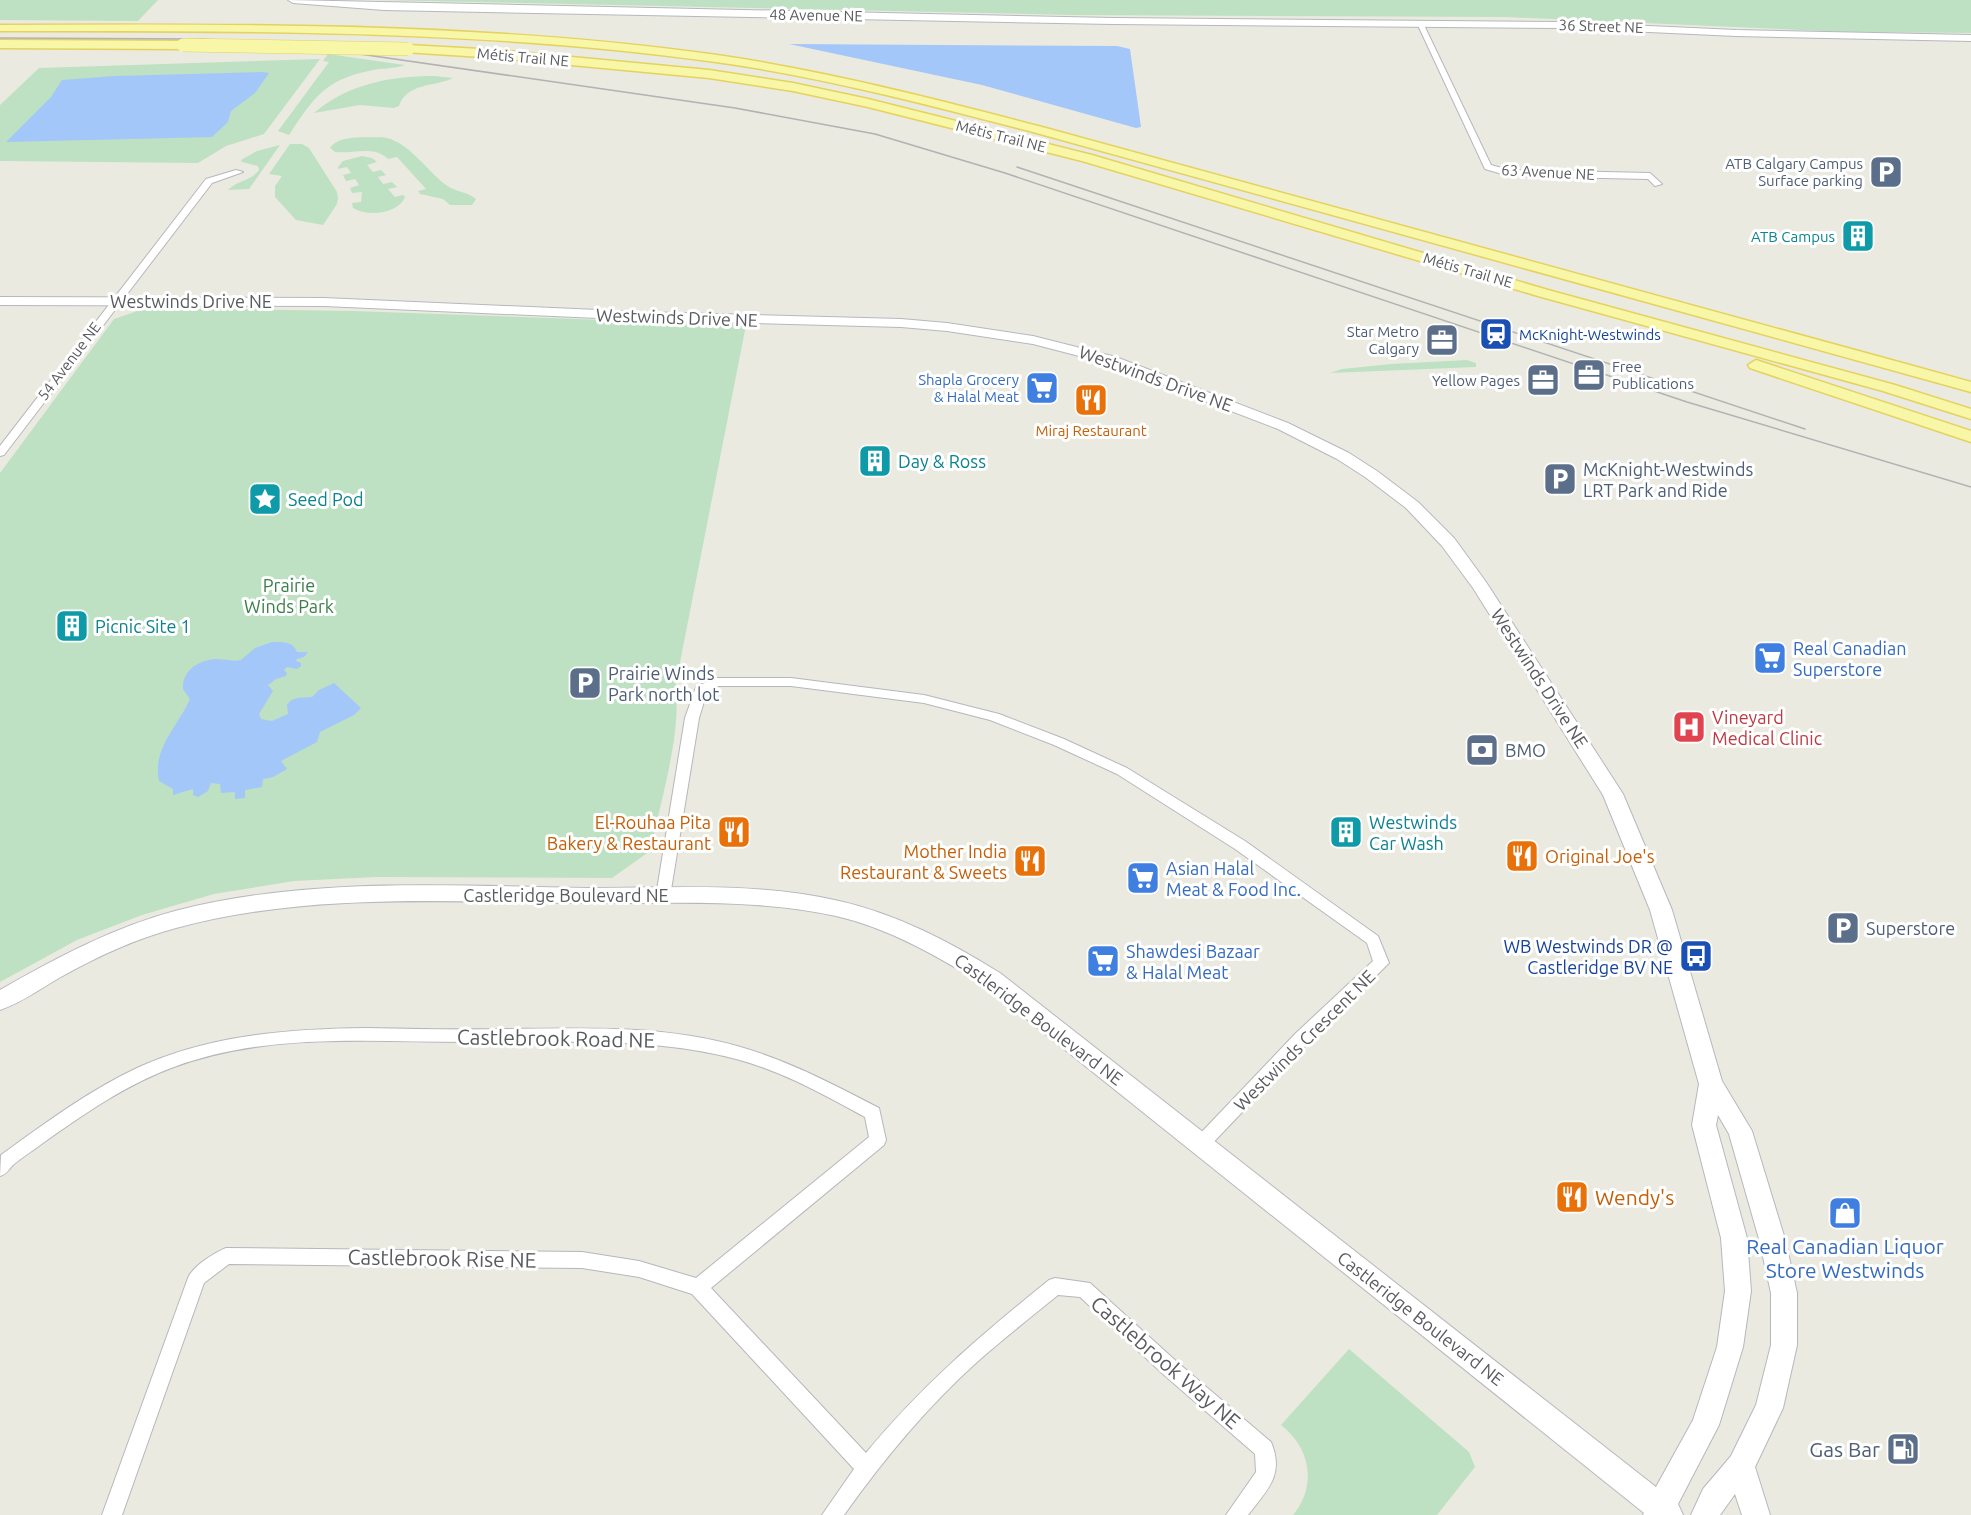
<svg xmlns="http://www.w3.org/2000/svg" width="1971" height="1515" font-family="Ubuntu,sans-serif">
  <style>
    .green { fill: #bee1c3 }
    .water { fill: #a3c7f8 }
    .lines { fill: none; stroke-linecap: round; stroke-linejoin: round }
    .street-casing { stroke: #b6b7bc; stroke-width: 2 }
    .secondary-casing { stroke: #b6b8be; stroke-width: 2 }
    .primary-casing { stroke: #e5d25e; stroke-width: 3 }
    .street { fill: #fff; fill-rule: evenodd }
    .secondary { fill: #fff; fill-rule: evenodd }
    .primary { fill: #f8f6a7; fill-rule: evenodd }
    .tram { stroke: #b1b2b2; stroke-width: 1.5 }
    .primary-bridge-casing { stroke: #e5d25e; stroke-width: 14; stroke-linecap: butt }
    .primary-bridge { stroke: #f8f6a7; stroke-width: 13 }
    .labels { text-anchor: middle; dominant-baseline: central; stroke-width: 6; stroke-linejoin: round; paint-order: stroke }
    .far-street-label { font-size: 15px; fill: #595b60; stroke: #fff }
    .far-service-label { font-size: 15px; fill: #4e5e75; stroke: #fff; text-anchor: end }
    .far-culture-label { font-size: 15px; fill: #0d838f; stroke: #fff; text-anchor: end }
    .far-transit-label { font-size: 15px; fill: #164399; stroke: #fff; text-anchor: start }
    .far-shop-label { font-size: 15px; fill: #366cbe; stroke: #fff; text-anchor: end }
    .far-food-label { font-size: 15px; fill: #c56008; stroke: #fff }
    .street-label { font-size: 18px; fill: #595b60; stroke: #fff }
    .culture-label { font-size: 18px; fill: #0d838f; stroke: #fff; text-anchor: start }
    .service-label { font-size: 18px; fill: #4e5e75; stroke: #fff; text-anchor: start }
    .park-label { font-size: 18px; fill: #3a7e47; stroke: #fff }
    .shop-label { font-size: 18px; fill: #366cbe; stroke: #fff; text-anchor: start }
    .health-label { font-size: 18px; fill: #be3a42; stroke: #fff; text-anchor: start }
    .food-label { font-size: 18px; fill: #c56008; stroke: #fff; text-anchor: end }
    .transit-label { font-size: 18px; fill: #164399; stroke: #fff; text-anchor: end }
    .near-street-label { font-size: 21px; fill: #595b60; stroke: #fff }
    .near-food-label { font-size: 21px; fill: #c56008; stroke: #fff; text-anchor: start }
    .near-shop-label { font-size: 21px; fill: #366cbe; stroke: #fff }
    .near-service-label { font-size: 21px; fill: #4e5e75; stroke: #fff; text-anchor: end }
  </style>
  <rect width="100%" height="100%" fill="#ebeae0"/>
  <path class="green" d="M0,0h158l-20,21 -138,-1z
    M377,0h1594v33l-124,-1 -341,-15 -435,-2z
    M328,54l77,11c-11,4 -25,3 -36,6 -45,9 -56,28 -80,64l-11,-4 51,-69 -6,-1z
    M320,59l-56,75 -38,12 -28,17 -198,-2v-56l39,-37z
    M434,76l19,2c-17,9 -46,4 -54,28l-5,2 -34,-3 -46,8c34,-29 76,-37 120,-37z
    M381,137c26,2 45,33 65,48 9,7 21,6 30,14l-4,6h-22l-7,-6 -23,-5 -2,-3 8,-2 -29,-32 -9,2c-14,-14 -35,-5 -53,-7l-5,-4c9,-14 36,-10 51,-11z
    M290,144h12l7,4 28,44 1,6 -1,6 -14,21 -27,-5 -21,-23v-11l7,-10 -13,-2z
    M280,145l-31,44 -21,1c9,-10 22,-8 31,-20l-1,-4 -16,-4 -1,-2 16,-9z
    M362,156l10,2 5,4 -10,3 6,7 8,-2 5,5 -8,2 5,7 9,-2 5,5 -9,2 7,8 8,-2 2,2c-7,17 -37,20 -52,11l-1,-5 9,-1 1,-10 -10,1 -2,-5 9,-3 -4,-6 -9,2 -3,-6 8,-2 -4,-6 -9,2v-2l5,-6z
    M146,308l208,3 392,14 -71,363c8,41 -16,120 -25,163l-38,27 -235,-1 -83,4 -80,13 -72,21 -65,25 -77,42v-509l114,-154z
    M1467,360l9,3v4l-146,6 12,-4 49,-5z
    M1349,1349l120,103 6,15 -38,48h-144c24,-29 18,-67 -12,-90z"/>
  <path class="water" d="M789,44l328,2 13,3 11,78 -5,1 -154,-43z
    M261,72l8,1 -14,20 -24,18 -3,11 -16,15 -206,5 45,-45 11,-17 53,-4z
    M272,642c10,0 21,-1 25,10h11l-4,5 -7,2 -1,2 5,2v3l-4,3 -10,-2 -3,3 3,3 -1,3 -10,3 -8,6 5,6 -14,23 2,5 11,2 16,-7 -1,-9c6,-9 15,-7 25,-8l7,-7 15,-7 27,25 -7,7 -34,17 -3,10 -36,19 6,8 -14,8 -10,2 -1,8 -17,3v8l-10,1v-7l-14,1 -1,-9 -9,-1 -3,8 -10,6 -5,-2v-6l-20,6v-6l-14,-8c-7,-32 19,-55 31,-82l-7,-10c-1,-19 16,-29 33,-30 9,0 17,3 25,1l14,-12z"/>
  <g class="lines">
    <g class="street-casing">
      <path id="street" d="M1416,21l7,2 68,142 18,5 141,3 12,11 -7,2 -7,-7 -139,-3 -24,-7z
        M236,170l7,2 -31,11 -208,272 -4,1v-10l206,-267z
        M715,678h76l133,17 75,19 65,25 63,29 118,73 133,95 11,27 -81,80 -101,106 -6,2 -6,-2 -2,-5 2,-5 101,-106 77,-72 -6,-18 -132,-94 -118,-75 -63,-29 -64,-25 -66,-17 -133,-17h-74l-10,6 -8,26 -29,178 -2,4h-10l-2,-4 29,-178 11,-31z
        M366,1028c47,1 94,2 141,1 77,-1 156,-4 230,17 50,14 96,38 142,62l7,32 -2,5 -173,143 155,165c56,-68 115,-118 183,-173l6,-2 35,5 87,79 94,80c14,33 -4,48 -23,73h-22l30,-43 -1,-18 -92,-80 -83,-77 -22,-2c-27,22 -55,44 -81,67 -50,45 -94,98 -133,153h-22l32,-46 -162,-175 -53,-17 -57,-9 -353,-4 -25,19 -82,232h-20l86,-237c5,-12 26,-25 38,-30l356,4 57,9 57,17 173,-141 -4,-20c-41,-22 -83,-46 -129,-58 -87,-23 -177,-16 -266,-17 -98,0 -202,-10 -296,25 -47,17 -90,47 -131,76 -9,7 -21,14 -30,22 -5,5 -6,9 -13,11l1,-21c43,-31 87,-64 136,-87 72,-33 150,-39 229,-40z"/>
    </g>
    <g class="secondary-casing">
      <path id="secondary" d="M288,0l825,18 449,4 174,8 235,5v6l-235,-5 -174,-8 -449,-4 -729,-14 -91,-7z
        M0,297l324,1 319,14 258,7 46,4 86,13 83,21 172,66 61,30 28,18 41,31 36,36 32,44 137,212 49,116 50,171 30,50 33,108 12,54v52l-14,63 -28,59 15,48h-28l-7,-21 -15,21h-29l12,-26 28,-33 25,-51 15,-60v-52l-12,-54 -30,-105 -11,-19 -2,10 31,113 4,53 -8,56 -24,78 -41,79 5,11h-40l1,-2 -660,-528c-45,-28 -95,-57 -148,-69 -81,-18 -168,-12 -251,-13 -135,-1 -277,-11 -409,25 -41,11 -80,29 -117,50 -19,11 -38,25 -59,32v-20c56,-32 112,-62 175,-79 134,-35 278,-25 415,-23 82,0 169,-6 249,13 58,13 111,41 161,72l656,514 37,-67 24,-73 8,-56 -4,-53 -29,-113 7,-41 -49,-174 -47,-115 -130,-207 -31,-42 -36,-38 -41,-31 -28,-18 -59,-30 -172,-66 -73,-19 -86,-13 -46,-4 -258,-7 -319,-14 -324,-1z"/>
    </g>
    <g class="primary-casing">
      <path id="primary" d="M0,25c239,-1 480,-3 717,30 110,16 218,44 325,72l864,237 65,18v10l-938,-260c-104,-27 -210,-55 -317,-70 -237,-33 -477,-31 -716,-31z
        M0,40l183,1 6,4 -6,4 -183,-1z
        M408,45l90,5 211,20 84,13 75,16 224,56 456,135 347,95 76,24v10l-88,-28 -345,-95 -456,-135 -214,-54 -75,-16 -84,-13 -211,-20 -94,-6v-6z
        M1756,360l215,71v11l-221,-74 -2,-3z"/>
    </g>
    <use href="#street" class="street"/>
    <use href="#secondary" class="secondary"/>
    <use href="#primary" class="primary"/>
    <path class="tram" d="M0,38l202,1 123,10 410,59 140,26 130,39 682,229 284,85
      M1017,167l788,262"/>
    <g class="primary-bridge-casing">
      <path id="primary-bridge" d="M183,45l225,4"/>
    </g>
    <use href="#primary-bridge" class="primary-bridge"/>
  </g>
  <defs>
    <g id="parking-square" transform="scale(1.725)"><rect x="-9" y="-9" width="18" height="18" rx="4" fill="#5c6f8a" stroke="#fff"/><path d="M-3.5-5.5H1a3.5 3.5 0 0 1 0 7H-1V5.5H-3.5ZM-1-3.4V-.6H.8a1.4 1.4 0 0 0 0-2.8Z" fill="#fff"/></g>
    <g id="building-square" transform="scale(1.725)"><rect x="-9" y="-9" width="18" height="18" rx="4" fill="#0f9aa8" stroke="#fff"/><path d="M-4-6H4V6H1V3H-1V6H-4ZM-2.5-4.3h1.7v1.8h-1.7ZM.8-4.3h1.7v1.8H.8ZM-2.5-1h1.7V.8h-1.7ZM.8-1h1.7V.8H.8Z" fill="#fff"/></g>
    <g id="station-square" transform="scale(1.725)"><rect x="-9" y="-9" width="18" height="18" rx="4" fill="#1a4fb4" stroke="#fff"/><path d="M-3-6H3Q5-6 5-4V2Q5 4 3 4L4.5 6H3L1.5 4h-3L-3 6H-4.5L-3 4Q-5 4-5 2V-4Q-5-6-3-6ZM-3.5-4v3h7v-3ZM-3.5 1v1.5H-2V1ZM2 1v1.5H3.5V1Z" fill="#fff"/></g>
    <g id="office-square" transform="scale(1.725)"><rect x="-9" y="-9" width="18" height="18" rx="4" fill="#5c6f8a" stroke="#fff"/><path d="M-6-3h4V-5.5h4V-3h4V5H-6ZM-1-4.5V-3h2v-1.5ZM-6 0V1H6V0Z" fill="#fff"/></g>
    <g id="supermarket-square" transform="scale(1.725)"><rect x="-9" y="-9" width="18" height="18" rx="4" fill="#3f7fe0" stroke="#fff"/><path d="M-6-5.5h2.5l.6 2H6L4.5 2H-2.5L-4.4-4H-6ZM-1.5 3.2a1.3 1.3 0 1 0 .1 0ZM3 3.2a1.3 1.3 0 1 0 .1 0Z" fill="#fff"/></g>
    <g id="restaurant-square" transform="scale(1.725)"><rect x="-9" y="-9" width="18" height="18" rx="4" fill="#e8710a" stroke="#fff"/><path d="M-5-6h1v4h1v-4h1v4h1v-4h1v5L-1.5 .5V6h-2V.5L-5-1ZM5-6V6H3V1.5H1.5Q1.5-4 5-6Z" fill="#fff"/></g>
    <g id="sight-square" transform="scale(1.725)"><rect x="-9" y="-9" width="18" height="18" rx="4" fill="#0f9aa8" stroke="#fff"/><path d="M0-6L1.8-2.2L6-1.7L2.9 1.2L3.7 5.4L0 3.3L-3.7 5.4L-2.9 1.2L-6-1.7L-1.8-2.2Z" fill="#fff"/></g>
    <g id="hospital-square" transform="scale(1.725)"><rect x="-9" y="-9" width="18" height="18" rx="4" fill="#e0444e" stroke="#fff"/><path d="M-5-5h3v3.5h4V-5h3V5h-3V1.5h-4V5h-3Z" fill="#fff"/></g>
    <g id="bank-square" transform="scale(1.725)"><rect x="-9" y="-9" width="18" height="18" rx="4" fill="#5c6f8a" stroke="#fff"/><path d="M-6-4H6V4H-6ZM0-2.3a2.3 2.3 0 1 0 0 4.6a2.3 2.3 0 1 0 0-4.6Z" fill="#fff"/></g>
    <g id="bus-square" transform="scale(1.725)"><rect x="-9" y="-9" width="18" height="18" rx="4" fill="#1a4fb4" stroke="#fff"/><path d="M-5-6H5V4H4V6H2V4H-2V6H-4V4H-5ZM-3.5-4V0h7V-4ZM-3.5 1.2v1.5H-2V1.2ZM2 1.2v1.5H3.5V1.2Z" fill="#fff"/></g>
    <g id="shop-square" transform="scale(1.725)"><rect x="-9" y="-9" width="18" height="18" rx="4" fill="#3f7fe0" stroke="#fff"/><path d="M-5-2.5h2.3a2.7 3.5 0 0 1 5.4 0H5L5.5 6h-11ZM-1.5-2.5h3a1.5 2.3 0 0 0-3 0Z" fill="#fff"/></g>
    <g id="fuel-square" transform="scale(1.725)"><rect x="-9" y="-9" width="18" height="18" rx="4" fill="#5c6f8a" stroke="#fff"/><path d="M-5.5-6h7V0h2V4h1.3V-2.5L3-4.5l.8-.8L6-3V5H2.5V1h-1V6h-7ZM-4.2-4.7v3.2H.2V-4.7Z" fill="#fff"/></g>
  </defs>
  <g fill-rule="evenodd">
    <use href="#parking-square" x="1886" y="172"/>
    <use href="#building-square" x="1858" y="236"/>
    <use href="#station-square" x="1496" y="334"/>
    <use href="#office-square" x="1442" y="340"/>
    <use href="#office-square" x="1589" y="375"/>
    <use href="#office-square" x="1543" y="380"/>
    <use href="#supermarket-square" x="1042" y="388"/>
    <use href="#restaurant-square" x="1091" y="400"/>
    <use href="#building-square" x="875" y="461"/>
    <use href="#parking-square" x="1560" y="479"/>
    <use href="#sight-square" x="265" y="499"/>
    <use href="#building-square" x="72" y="626"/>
    <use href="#supermarket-square" x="1770" y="658"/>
    <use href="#parking-square" x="585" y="683"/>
    <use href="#hospital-square" x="1689" y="727"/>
    <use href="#bank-square" x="1482" y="750"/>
    <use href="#restaurant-square" x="734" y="832"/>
    <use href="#building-square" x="1346" y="832"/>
    <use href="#restaurant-square" x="1522" y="856"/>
    <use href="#restaurant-square" x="1030" y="861"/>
    <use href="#supermarket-square" x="1143" y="878"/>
    <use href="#parking-square" x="1843" y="928"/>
    <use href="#bus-square" x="1696" y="956"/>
    <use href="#supermarket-square" x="1103" y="961"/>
    <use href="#restaurant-square" x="1572" y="1197"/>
    <use href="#shop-square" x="1845" y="1213"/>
    <use href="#fuel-square" x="1903" y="1449"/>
  </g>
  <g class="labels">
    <g class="far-street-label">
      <text transform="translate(816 15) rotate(1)">48 Avenue NE</text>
      <text transform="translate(1601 26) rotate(2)">36 Street NE</text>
      <text transform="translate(523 57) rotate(5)">Métis Trail NE</text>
      <text transform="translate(1001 136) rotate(14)">Métis Trail NE</text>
      <text transform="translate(1548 172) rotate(3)">63 Avenue NE</text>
      <text transform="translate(1468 270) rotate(16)">Métis Trail NE</text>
      <text transform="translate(69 361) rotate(-53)">54 Avenue NE</text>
    </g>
    <g class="far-service-label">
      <text x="1863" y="163">ATB Calgary Campus<tspan x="1863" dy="17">Surface parking</tspan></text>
      <text x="1419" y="331">Star Metro<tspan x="1419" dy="17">Calgary</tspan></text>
      <text x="1612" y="366" text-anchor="start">Free<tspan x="1612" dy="17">Publications</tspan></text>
      <text x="1520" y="380">Yellow Pages</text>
    </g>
    <g class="far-culture-label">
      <text x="1835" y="236">ATB Campus</text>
    </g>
    <g class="far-transit-label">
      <text x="1519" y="334">McKnight-Westwinds</text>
    </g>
    <g class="far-shop-label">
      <text x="1019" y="379">Shapla Grocery<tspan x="1019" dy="17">&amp; Halal Meat</tspan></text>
    </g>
    <g class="far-food-label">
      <text x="1091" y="430">Miraj Restaurant</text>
    </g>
    <g class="street-label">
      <text x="191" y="301">Westwinds Drive NE</text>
      <text transform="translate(677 317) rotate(2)">Westwinds Drive NE</text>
      <text transform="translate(1156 378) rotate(20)">Westwinds Drive NE</text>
      <text transform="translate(1540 678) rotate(57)">Westwinds Drive NE</text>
      <text x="566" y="895">Castleridge Boulevard NE</text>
      <text transform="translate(1039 1019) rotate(37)">Castleridge Boulevard NE</text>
      <text transform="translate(1304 1040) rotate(-45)">Westwinds Crescent NE</text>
      <text transform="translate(1421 1318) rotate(38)">Castleridge Boulevard NE</text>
    </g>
    <g class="culture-label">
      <text x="898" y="461">Day &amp; Ross</text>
      <text x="288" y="499">Seed Pod</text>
      <text x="95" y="626">Picnic Site 1</text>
      <text x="1369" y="822">Westwinds<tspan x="1369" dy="21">Car Wash</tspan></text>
    </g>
    <g class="service-label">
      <text x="1583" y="469">McKnight-Westwinds<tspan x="1583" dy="21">LRT Park and Ride</tspan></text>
      <text x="608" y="673">Prairie Winds<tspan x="608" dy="21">Park north lot</tspan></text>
      <text x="1505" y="750">BMO</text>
      <text x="1866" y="928">Superstore</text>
    </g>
    <g class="park-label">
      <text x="289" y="585">Prairie<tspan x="289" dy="21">Winds Park</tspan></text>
    </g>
    <g class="shop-label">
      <text x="1793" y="648">Real Canadian<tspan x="1793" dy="21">Superstore</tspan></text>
      <text x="1166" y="868">Asian Halal<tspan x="1166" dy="21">Meat &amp; Food Inc.</tspan></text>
      <text x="1126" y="951">Shawdesi Bazaar<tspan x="1126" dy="21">&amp; Halal Meat</tspan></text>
    </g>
    <g class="health-label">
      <text x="1712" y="717">Vineyard<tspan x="1712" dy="21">Medical Clinic</tspan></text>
    </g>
    <g class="food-label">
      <text x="711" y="822">El-Rouhaa Pita<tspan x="711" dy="21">Bakery &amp; Restaurant</tspan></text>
      <text x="1007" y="851">Mother India<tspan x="1007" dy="21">Restaurant &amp; Sweets</tspan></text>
      <text x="1545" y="856" text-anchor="start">Original Joe's</text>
    </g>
    <g class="transit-label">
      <text x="1673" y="946">WB Westwinds DR @<tspan x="1673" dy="21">Castleridge BV NE</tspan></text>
    </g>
    <g class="near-street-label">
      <text transform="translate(556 1038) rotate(1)">Castlebrook Road NE</text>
      <text transform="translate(442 1258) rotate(1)">Castlebrook Rise NE</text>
      <text transform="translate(1166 1362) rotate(41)">Castlebrook Way NE</text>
    </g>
    <g class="near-food-label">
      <text x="1595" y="1197">Wendy's</text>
    </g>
    <g class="near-shop-label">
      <text x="1845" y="1246">Real Canadian Liquor<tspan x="1845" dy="24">Store Westwinds</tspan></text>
    </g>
    <g class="near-service-label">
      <text x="1880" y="1449">Gas Bar</text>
    </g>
  </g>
</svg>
